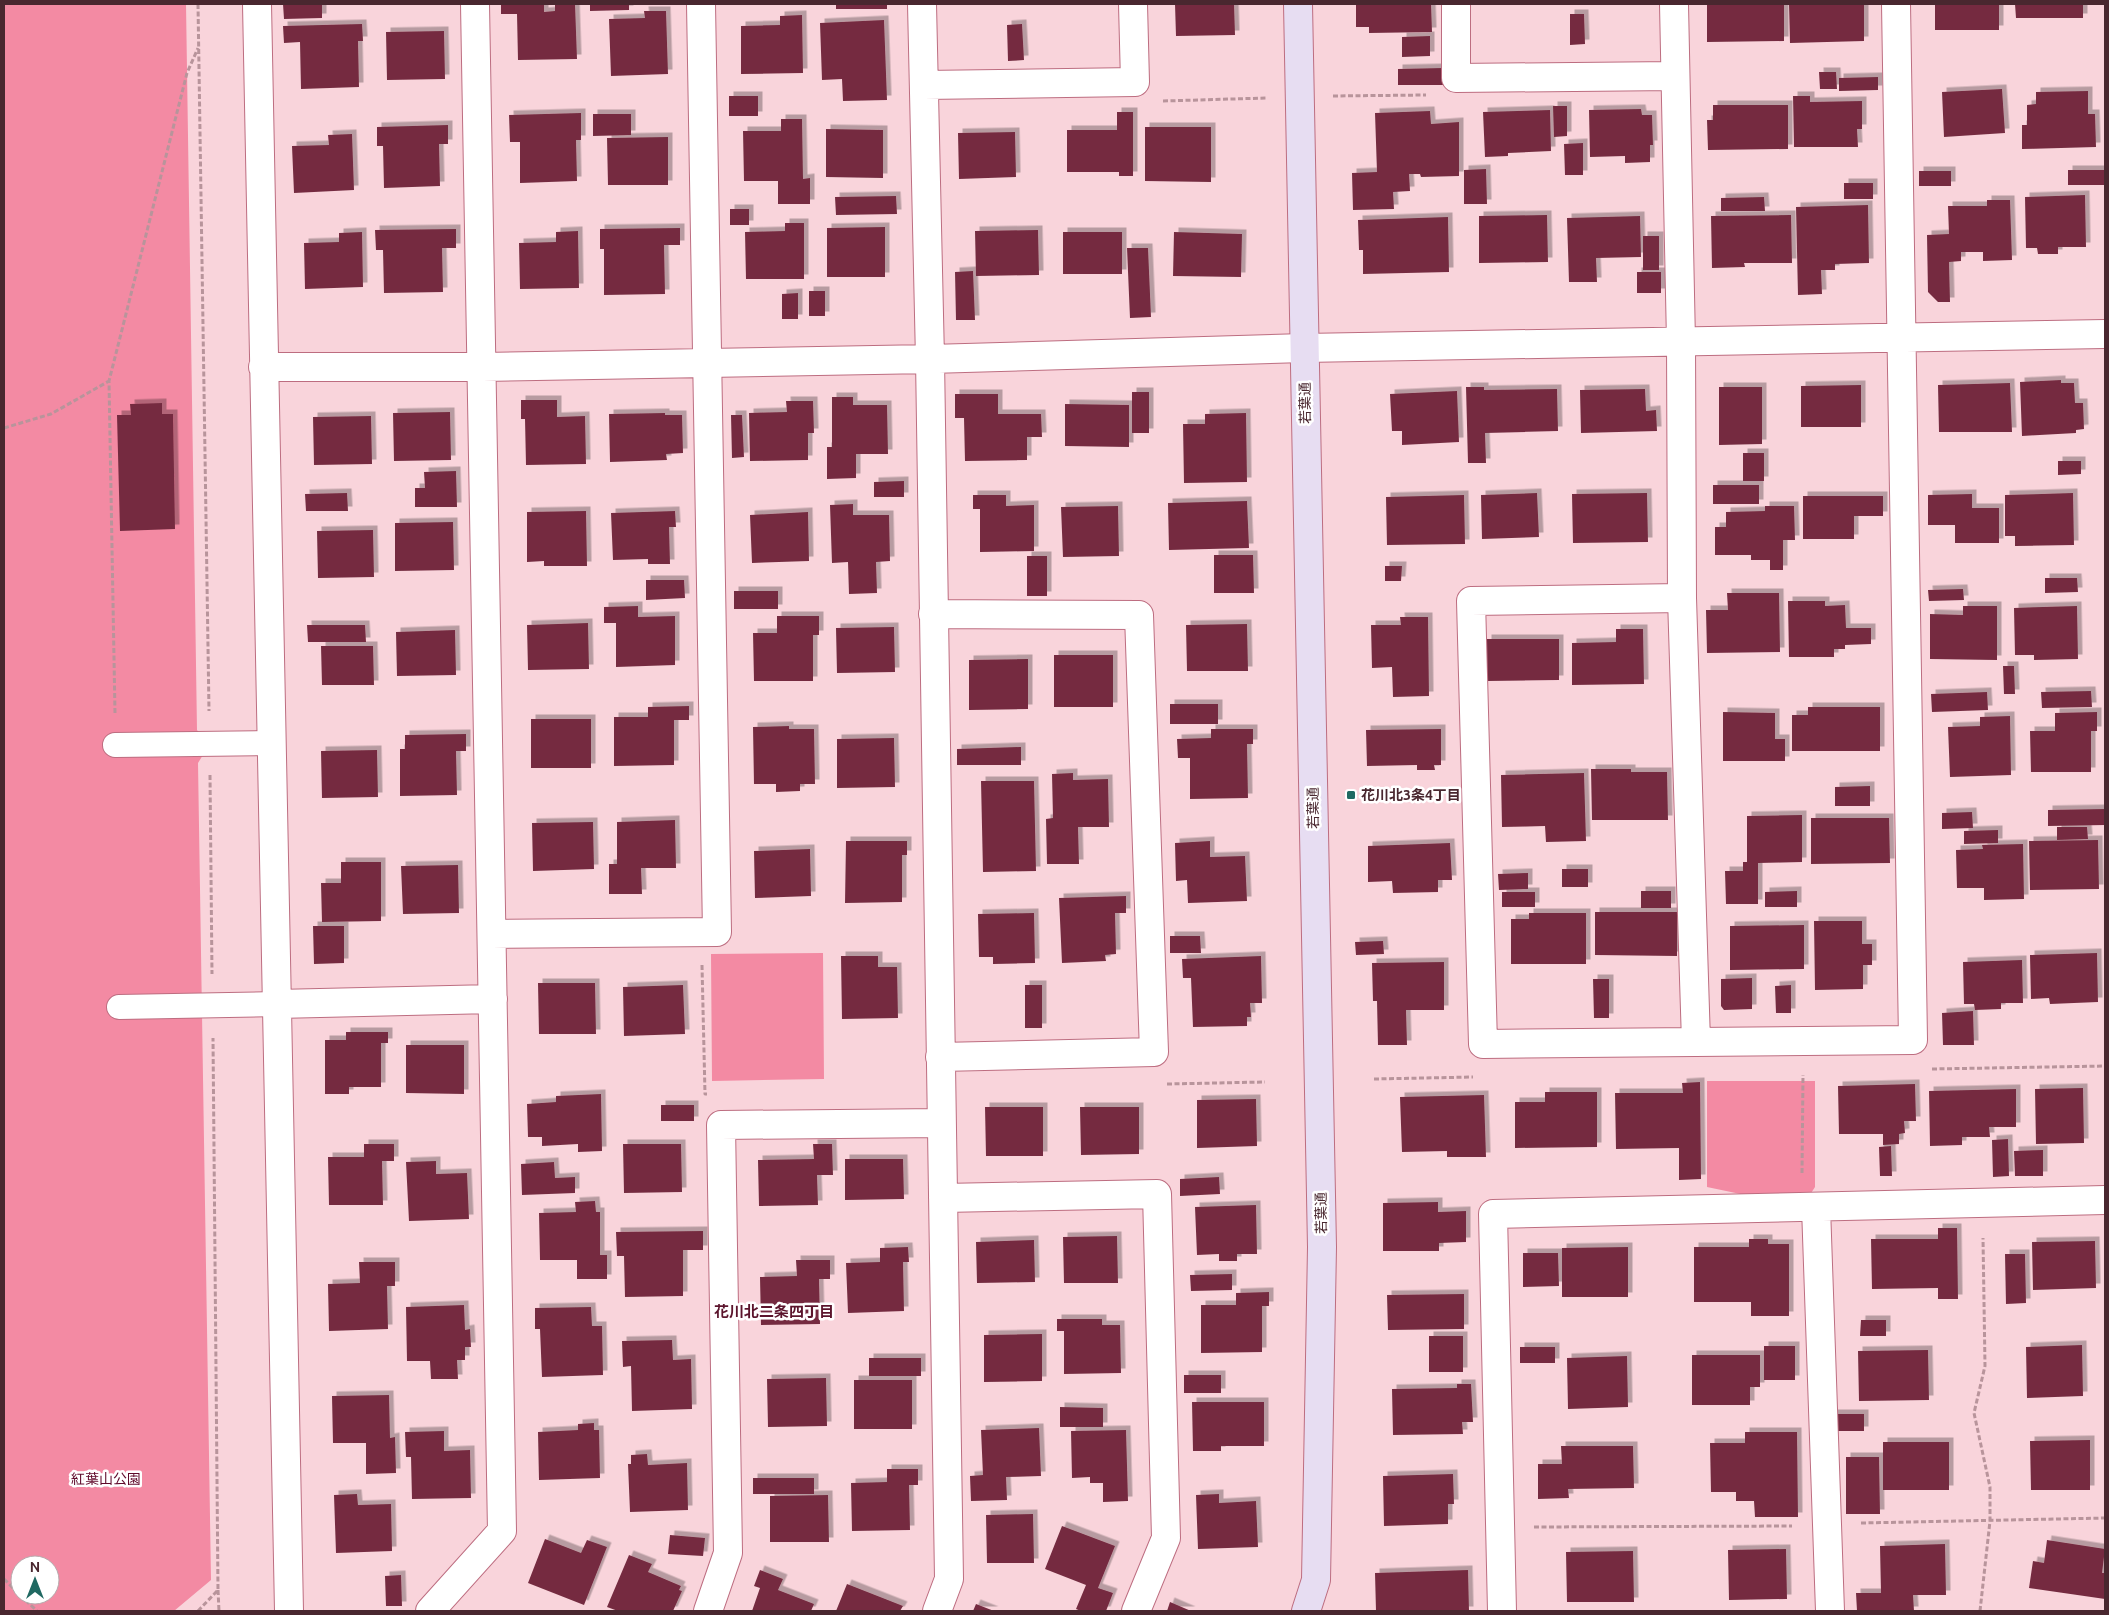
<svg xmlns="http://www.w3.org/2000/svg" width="2109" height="1615" font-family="Ubuntu,'Noto Sans JP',sans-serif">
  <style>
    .green { fill: #f38aa3; fill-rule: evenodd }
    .building { fill: #742c40; filter: url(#shadow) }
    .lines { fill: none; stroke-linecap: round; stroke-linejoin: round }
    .lane-casing { stroke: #bd6d80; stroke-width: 26 }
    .street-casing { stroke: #bd6d80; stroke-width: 30 }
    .secondary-casing { stroke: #bd6d80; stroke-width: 30 }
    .path { stroke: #b8949b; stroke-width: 3; stroke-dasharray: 5 2.5; stroke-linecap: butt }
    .lane { stroke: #fff; stroke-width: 24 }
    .street { stroke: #fff; stroke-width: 28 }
    .secondary { stroke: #e7ddf2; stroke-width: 28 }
    .poi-dot { fill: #206962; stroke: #fff; stroke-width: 2 }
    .labels { text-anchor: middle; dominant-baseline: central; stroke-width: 5; stroke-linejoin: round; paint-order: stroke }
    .street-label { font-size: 14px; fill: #49272f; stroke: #fff }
    .poi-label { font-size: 14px; font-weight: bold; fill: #49272f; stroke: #fff; text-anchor: start }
    .park-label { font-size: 14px; fill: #5f092a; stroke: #fff }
    .neighbourhood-label { font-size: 15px; font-weight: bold; fill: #5b142c; stroke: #fff }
  </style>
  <defs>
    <filter id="shadow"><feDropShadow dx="4.5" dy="-4.5" stdDeviation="0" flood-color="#0004"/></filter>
  </defs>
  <rect width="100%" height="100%" fill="#f9d4db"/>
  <path class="green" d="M4,4h182l11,726 12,15 -11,18 13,817 -37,31h-170zM20,1565h30v30h-30z
    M823,953l1,126 -112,2 -1,-127z
    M1707,1081h108v106l-13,20 -95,-20z"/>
  <path class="building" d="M283,4h39v14l-38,1z
    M501,4h43v8l11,-1v-7h20l2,55 -59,1 -1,-46h-16z
    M590,4h39v6l-39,1z
    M836,4h51v5h-51z
    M1175,4h59l1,31 -59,1z
    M1356,4h75l1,28 -63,1v-6h-13z
    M1707,4h77v37l-77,1z
    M1789,4h75v37l-74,2z
    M1935,4h64v26h-64z
    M2015,4h68v14h-67z
    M644,11h22l2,63 -57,2 -2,-57 36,-1z
    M1570,14h14l1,30 -15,1z
    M802,15l1,58 -62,1v-48l39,-1v-9z
    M884,20l3,80 -44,1 -1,-22 -20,1 -2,-57z
    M362,24l1,17h-5l1,46 -58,2 -1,-47 -16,1 -1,-17z
    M1022,24l2,36 -16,1 -1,-36z
    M444,31l1,48 -58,1 -1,-48z
    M1430,36v20l-28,1v-20z
    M1443,68v17h-45v-16z
    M1819,72h17l1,17h-17z
    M1878,77v13l-39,1v-13z
    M2002,89l3,44 -61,4 -2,-45z
    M2088,91v23h7l1,33 -74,2v-24h5v-20l9,-1v-12z
    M729,96h29v20h-29z
    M1793,96h17v6l52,-1v28h-5l1,18h-64z
    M1713,105h75v44l-80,1 -1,-30h6z
    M1553,106h14v30l-13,1z
    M1641,109l1,6h10l1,30h-3v17l-25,1v-7l-35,1 -1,-47z
    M1550,110l1,41 -43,2v3l-23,1 -2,-45z
    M1430,111l1,13 28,-2v54l-38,1 -1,-3h-11l1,17 -17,1 1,17 -41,1 -1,-37 25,-1 -2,-59z
    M1117,112h16v64h-14v-4h-52v-42h50z
    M581,113v27h-5l1,41 -57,2v-41h-10l-1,-27z
    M593,114h38v21l-38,1z
    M781,119h21l1,60 7,-1v26h-32v-23h-34l-1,-50h38z
    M448,125v19h-9l1,42 -56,2 -1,-42h-6v-19z
    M1145,127h66v55l-66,-1z
    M826,129l57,1v48l-57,-1z
    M1015,132l1,45 -57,2 -1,-46z
    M352,134l2,56 -60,3 -2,-47 37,-1 -1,-10z
    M668,137v48h-60l-1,-47z
    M1583,143v32h-18l-1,-31z
    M1486,169l1,35h-23v-34z
    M2068,170h36v15h-36z
    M1919,171h32v15h-32z
    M1844,183h29v16h-29z
    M2085,195l1,52h-28v7h-20l-1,-6h-11l-1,-51z
    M896,196l1,18 -61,1 -1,-18z
    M1764,197l1,14h-44v-13z
    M1987,200h23l2,60 -29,1v-9h-22v9l-12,1 1,40h-12l-10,-10 -1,-57 22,-1 -1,-28h39z
    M1868,205l1,58 -34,1v6h-14l1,24 -24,1 -2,-88z
    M730,209h19v16h-19z
    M1547,215l1,47 -69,1v-47z
    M1791,215l1,48h-48l1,4 -33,1 -1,-52z
    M1640,216l1,41 -45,1 1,24h-28l-2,-64z
    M1448,217l1,55 -86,2v-24h-4l-1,-30z
    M785,223h19v56h-58l-1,-47 40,-1z
    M885,227v50h-58v-49z
    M680,228v17h-16l1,49 -61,1v-46h-4v-20z
    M456,229v19h-14l1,44 -59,1 -1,-43h-7l-1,-20z
    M1038,230l1,45 -63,1 -1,-45z
    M578,231l1,57 -59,1 -1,-46 37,-1v-10z
    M362,232l1,55 -58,2 -1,-46 35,-1v-9z
    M1063,232h59v42h-59z
    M1174,232l68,2 -1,43 -68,-1z
    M1643,236h16v34h-16z
    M1127,248h21l3,69 -21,1z
    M973,271l2,49h-19l-1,-48z
    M1637,272h24v21h-24z
    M809,291h16v25h-16z
    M798,293v26h-16v-25z
    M2061,380v3h13l1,20h8l1,26 -8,1v3l-54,3 -2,-54z
    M2010,383l2,49h-73l-1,-47z
    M1861,385v42h-60v-41z
    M1466,387h18v3l73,-1 1,42 -73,2 1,30h-18z
    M1719,387h43v57l-43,1z
    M1645,389l1,22 10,-1 1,21 -76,2 -1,-43z
    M1457,391l2,51 -57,3v-14h-10l-2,-37z
    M1132,392h17v41h-17z
    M955,394h43v20h43l1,23h-15v23l-62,1 -1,-43h-9z
    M832,397h21v8h34l1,49h-32v24l-29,1v-32h5z
    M521,400h36v17l28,-1 1,48 -60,1 -1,-46h-4z
    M786,401h27l1,32h-6v27l-58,1 -1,-48 38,-1z
    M162,403v11h11l2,115 -55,2 -3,-116h14l-1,-11z
    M1065,404l64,1v42l-64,-1z
    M450,412l1,48 -57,1 -1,-48z
    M665,413v2h17l1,38 -17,1 1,6 -57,2 -1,-48z
    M1246,413l1,69 -63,1 -1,-59h22v-10z
    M731,415h11l2,42 -12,1z
    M371,416l1,48 -58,1 -1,-48z
    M1743,453h21v28h-21z
    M2058,461h23v13l-23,1z
    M456,471l1,36h-42v-19h10l-1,-16z
    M904,481v16h-30v-15z
    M1713,485h46v19h-46z
    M347,493l1,18h-42l-1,-17z
    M1537,493l2,44 -57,2 -1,-44z
    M1647,493l1,49 -75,1 -1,-49z
    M2073,493l1,52 -59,1v-10h-10v-41z
    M1972,494v14h27v35h-44v-18h-27v-30z
    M973,495h33v11l28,-1v46l-54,1v-43h-7z
    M1464,495l1,49 -78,1 -1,-48z
    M1803,496h80v20h-29v23h-51z
    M1247,501l2,47 -80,2 -1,-47z
    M853,504v11h36l1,46 -14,1 1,31 -28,1 -1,-32 -16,1 -2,-58z
    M1118,506l1,50 -56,1 -2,-50z
    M1765,506h29l1,34h-12v30h-13v-10h-19v-5h-36v-28h11v-15l39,-1z
    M586,511l1,55h-43v-5l-17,1v-50z
    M675,511l1,16h-7l1,37h-22v-5l-35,1 -2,-47z
    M808,512l1,49 -57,2 -2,-48z
    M453,522l1,48 -59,1v-48z
    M373,530l1,47 -56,1 -1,-47z
    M1214,555h39l1,38h-40z
    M1027,556h20v40h-20z
    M1385,566h17l-1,15h-16z
    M2045,578h32l1,14 -33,1z
    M646,580h38l1,18 -39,2z
    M1963,589l1,11 -35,1 -1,-11z
    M734,591h44v18h-44z
    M1727,593h52l1,59 -73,1 -1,-43h22z
    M1788,601h37v5l20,-1 1,23h25v16l-26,1v4h-11v8h-45z
    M638,606v11l37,-1v49l-59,2v-44h-12v-16z
    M1963,606h34v54l-67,-1v-45l33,1z
    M2077,606l1,53 -44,1v-5h-19l-1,-47z
    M777,616h42v19h-6v46h-59l-1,-48h24z
    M1400,617h28l1,79 -36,1 -1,-30 -20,1 -1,-43h30z
    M588,623l1,46 -61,1 -1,-45z
    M1247,624l1,47h-61l-1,-46z
    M307,625h58l1,17h-58z
    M894,627l1,45 -58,1 -1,-45z
    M1616,629h27l1,55 -72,1v-42l44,-1z
    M455,630l1,45 -59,1 -1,-44z
    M1487,639h72v41l-72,1z
    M321,646h52l1,39h-52z
    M1054,655h59v52h-59z
    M1028,659v50l-59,1v-50z
    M2003,666h11l1,28h-11z
    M2091,691l1,16 -50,1 -1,-16z
    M1987,692l1,18 -56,2 -1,-18z
    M1170,704h48v20h-48z
    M689,706v14h-15v45l-60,1v-49h34v-10z
    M1808,707h72v44h-88v-36h16z
    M1723,712l52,1v26h10v22h-62z
    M2097,712v19h-6v41h-60l-1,-41h25v-18z
    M2010,716l1,59 -61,2 -2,-50 32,-1v-9z
    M531,719h60v49h-60z
    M789,726v3h25l1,55h-15v7l-24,1v-8h-22l-1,-57z
    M1211,729h42v15h-6l1,54 -58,1v-41h-12l-1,-19 34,-1z
    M1441,729v36h-7l1,5h-18v-5l-50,1 -1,-36z
    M466,734v17h-10l1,44 -57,1v-47h5v-14z
    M894,738l1,49 -58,1v-49z
    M1021,747v18h-64v-16z
    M377,750l1,47 -56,1 -1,-47z
    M1591,769h40v3h36l1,48h-76z
    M1073,773v7l35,-1 1,48h-31l1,37h-32l-1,-45 7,-1 -1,-44z
    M1584,773l2,68 -40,1 -1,-16 -43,1 -1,-52z
    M981,781h53l2,90 -53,1z
    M1870,786v20h-35v-19z
    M2105,809v16l-57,1v-16z
    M1972,812l1,16 -31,1v-16z
    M1802,815v47l-44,1v41h-32l-1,-33h18v-9h4v-46z
    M1811,818h78l1,45 -79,1z
    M675,820l1,48h-35l1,26h-33v-30h8v-42z
    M593,822l1,47 -61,2 -1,-48z
    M2057,827h30l1,12 -31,1z
    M1998,830v13l-34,1v-13z
    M2098,840l1,49 -69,1 -1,-49z
    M846,841h61v14h-5v47l-57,1z
    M1210,841v16l35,-1 2,45 -59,2 -1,-23 -11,1 -1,-38z
    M1450,843l2,37h-14v12l-45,1 -1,-12 -24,1v-36z
    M2023,844l1,55 -40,1v-12h-27l-1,-38 27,-1 -1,-4z
    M810,849l1,47 -56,2 -1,-47z
    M341,862h40v59l-59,1 -1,-39h20z
    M458,865l1,48 -56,1 -2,-48z
    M1562,869h26v18h-26z
    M1528,873v16l-29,1 -1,-16z
    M1641,891h30v17h-30z
    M1797,891v16h-32v-15z
    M1502,892h33v15h-33z
    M1126,896v17h-11l1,41 -11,1 1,6 -44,2 -3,-65z
    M1595,912h82v44l-82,-1z
    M1034,913l1,50 -42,1v-7h-14l-1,-43z
    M1529,913h57v51h-75v-45h18z
    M1814,921h48v23h10v21h-9v24l-48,1z
    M1804,925v44l-74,1v-44z
    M313,926h31v37l-30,1z
    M1170,936h30l1,17h-31z
    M1383,941l1,13 -28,1 -1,-13z
    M2097,953l1,49 -48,2 -1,-6 -18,1 -1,-44z
    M841,956h37v11h19l1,51 -56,1z
    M1261,956l1,47h-12l1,14h-4v9l-54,1 -2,-49h-8l-1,-19z
    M2022,960l1,43h-22v6l-26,1 -1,-6h-10l-1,-42z
    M1444,962v48h-38l1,35h-29l-1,-44h-4l-1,-38z
    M1752,978v31l-28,1 -3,-4v-27z
    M1593,979h16v39h-15z
    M538,983h57l1,51h-57z
    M683,985l2,49 -61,2 -1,-49z
    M1025,985h17v43h-17z
    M1791,985v28h-15l-1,-27z
    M1973,1011l1,34h-31l-1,-32z
    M346,1032h42v11h-7v44h-32v7h-24v-54h21z
    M406,1045h58v49l-58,-1z
    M1700,1082l1,97 -22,1v-32l-63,1 -1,-56h68l-1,-10z
    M1915,1084l1,37h-12l1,12 -6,1v10l-16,1v-11h-44l-1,-48z
    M2083,1088l1,55 -48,1 -1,-55z
    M2016,1089v38h-27l1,10h-28v8l-32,1 -1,-55z
    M1545,1092h52v55l-82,1v-46h30z
    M601,1094l1,57 -24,1v-8l-36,2v-9h-14l-1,-33 29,-2v-6z
    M1484,1095l2,62h-39v-6l-45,1 -2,-55z
    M1256,1099l1,47 -60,2v-48z
    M661,1105h33v16h-33z
    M985,1107h58v49h-57z
    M1080,1107h59v47l-58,1z
    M2008,1139l1,37 -16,1 -1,-37z
    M364,1144h30v17h-12l1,44h-54l-1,-48h36z
    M623,1144h58l1,48 -58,1z
    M813,1144h19l1,31h-16l1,30 -59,1 -1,-46 56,-1z
    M1891,1146l1,30h-12l-1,-29z
    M2043,1150v26h-28l-1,-25z
    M845,1159h58l1,40 -59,1z
    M436,1161v13l31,-1 2,46 -60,2 -3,-59z
    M554,1162l1,16 20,-1v16l-53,2 -1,-31z
    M1219,1177l1,17 -40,2v-17z
    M595,1201l1,11h4v43h7v24h-30v-19h-37l-1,-47 37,-1 -1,-10z
    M1438,1202v10l28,-1v31l-27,1v8h-56v-48z
    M1256,1205l1,49h-20v7h-18v-7l-22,1 -2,-48z
    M1938,1228h19l1,71h-20v-11l-66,1 -1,-50h67z
    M703,1231v19h-20v46l-58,1 -1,-41h-7l-1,-24z
    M1117,1236l1,47h-54l-1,-46z
    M1749,1239h19v5h21v72h-38v-14h-57v-55h55z
    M1034,1240l1,42 -58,1 -1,-41z
    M2095,1241l1,47 -63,2 -1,-48z
    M908,1247l1,15h-6l1,49 -56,2 -2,-50 34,-1v-14z
    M1628,1247v50h-66v-49z
    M1523,1253h35l1,33 -36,1z
    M2005,1254h20l1,49 -20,1z
    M796,1260h34v19h-11l1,45 -59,1 -1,-48 37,-1z
    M359,1262h36v24h-8l1,43 -59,2 -1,-47 32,-1z
    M1232,1274v16l-41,1 -1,-16z
    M1269,1292v14h-7v46l-61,1v-48h35v-12z
    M1464,1294v35l-76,1 -1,-35z
    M464,1305l1,25 5,-1 1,18h-6v13h-8l1,19h-27l-1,-18h-23l-1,-54z
    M591,1307l1,19h10l1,49 -61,2 -2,-48h-5v-21z
    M1057,1319h45v6h18l1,48 -57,1v-43h-7z
    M1861,1320h25v16h-26z
    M1042,1334v47l-58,1v-47z
    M1429,1336h34v36h-34z
    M672,1340l1,20 18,-1 1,50 -60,2 -1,-45 -8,1 -1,-26z
    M2082,1345l1,51 -56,2 -1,-51z
    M1764,1346h31v34h-31z
    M1520,1347h35v16h-35z
    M1928,1350l1,50 -70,1 -1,-50z
    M1692,1355h68v32h-10v18h-58z
    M1627,1356l1,51 -60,2 -1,-51z
    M869,1358h52v18h-52z
    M1184,1375h37v18h-37z
    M826,1378l1,48 -59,1 -1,-48z
    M854,1380h58v49h-58z
    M1457,1384h14l2,38h-11l1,12 -70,1 -1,-46 65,-1z
    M389,1395l1,43 5,-1 1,36 -30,1v-31h-33l-1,-47z
    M1192,1402h72v44h-43v5h-28z
    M1060,1407l43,1v19h-43z
    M1832,1414h32v17h-32z
    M594,1423v7h5l1,48 -61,2 -1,-48 40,-2v-6z
    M1039,1428l2,48 -35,1 1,23 -36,1 -1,-25 13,-1 -2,-45z
    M1126,1430l2,71 -25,1v-19h-13v-6l-18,1 -1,-47z
    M444,1431v20l26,-1 1,48 -59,1 -1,-42h-5l-1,-25z
    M1745,1432h52l1,85h-43l-1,-16h-18v-9h-25l-1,-49h35z
    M2090,1440v50h-59l-1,-49z
    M1883,1442h66v48h-66z
    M1561,1446h72l1,42 -66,1 1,9 -31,1v-35h24z
    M647,1454l1,11 39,-2 1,47 -58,2 -2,-48h3v-9z
    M1846,1457h33l1,57h-34z
    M887,1469h31v16h-9l1,45 -58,1 -1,-48 36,-1z
    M1453,1474l1,30h-6v20l-64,2 -1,-50z
    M753,1478h61v16h-61z
    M357,1494l1,11 33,-1 1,47 -56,2 -2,-58z
    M1219,1494v9l37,-2 2,46 -60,2 -2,-54z
    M828,1495l1,47h-59v-46z
    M1033,1514l1,49h-47l-1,-48z
    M1062,1526l53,20 -17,42 15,5 -7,18h-25l-5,-2 10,-24 -41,-16z
    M670,1535l35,3 -2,18 -35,-2z
    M545,1539l36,14 6,-13 20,7 -23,58 -56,-22z
    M2047,1540l58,9 -3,24h3v26l-76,-11 4,-27 11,2z
    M1945,1544l1,51h-33l1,16h-57l-1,-18h25l-1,-47z
    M1786,1549l1,50 -58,1 -1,-50z
    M1633,1551l1,51h-67l-1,-50z
    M629,1555l23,9 -4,8 33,14 -2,4 3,1 -9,20h-55l-11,-4z
    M760,1570l23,9 -5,11 36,14 -3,7h-59l8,-23 -6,-2z
    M1468,1570l1,41h-93l-1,-38z
    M401,1575l1,31h-16l-1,-30z
    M847,1584l56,22 -3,5h-64z
    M1170,1602l21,9h-24z
    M976,1604l18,7h-21z"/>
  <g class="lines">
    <g class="lane-casing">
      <path id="lane" d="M115,745l156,-2
        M119,1007l158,-3"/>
    </g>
    <g class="street-casing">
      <path id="street" d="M257,4l32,1607
        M922,4l8,355 19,1220 -12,32
        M1456,4v74l218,-2
        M1674,4l7,338 1,256 14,444
        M924,85l211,-3 -2,-78
        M263,367h220l447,-8 374,-11 801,-14
        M1682,598l-211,3 12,443 430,-4 -17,-1036
        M933,614l206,1 15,437 -214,5
        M492,934l225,-2 -16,-928
        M277,1004l216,-5
        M943,1198l214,-4 9,344 -30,73
        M1816,1207l14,404
        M430,1611l72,-80 -27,-1527
        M708,1611l20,-58 -7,-428 220,-2
        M1502,1611l-9,-397 612,-14"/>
    </g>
    <g class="secondary-casing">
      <path id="secondary" d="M1298,4l24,1243 -6,333 -10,31"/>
    </g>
    <path class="path" d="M198,4l11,707
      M1333,96l93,-1
      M1163,101l103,-3
      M4,428l47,-14 58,-33
      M115,713l-6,-332 78,-308 11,-25
      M210,775l2,199
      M702,965l3,129h2
      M1932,1069l173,-3
      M1374,1079l99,-2
      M1167,1084l98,-2
      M1802,1173l1,-98
      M1861,1523l244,-5
      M1534,1527l258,-1
      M4,1579l16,16
      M218,1590l1,21
      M20,1595l17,16
      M198,1611l20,-21 -5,-552
      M1980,1611l10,-90v-34l-16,-74 11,-47 -2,-128"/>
    <use href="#lane" class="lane"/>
    <use href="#street" class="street"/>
    <use href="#secondary" class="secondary"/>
  </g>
  <rect class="poi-dot" x="1346" y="790" width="10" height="10" rx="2.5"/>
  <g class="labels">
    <g class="street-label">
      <text transform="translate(1305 403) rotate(-91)">若葉通</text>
      <text transform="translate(1313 808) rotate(-91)">若葉通</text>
      <text transform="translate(1321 1213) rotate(-91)">若葉通</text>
    </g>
    <g class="poi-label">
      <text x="1361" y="795">花川北3条4丁目</text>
    </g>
    <g class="park-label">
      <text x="106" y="1479">紅葉山公園</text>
    </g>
    <g class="neighbourhood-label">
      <text x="774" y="1311">花川北二条四丁目</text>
    </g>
  </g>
  <rect width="2109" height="1615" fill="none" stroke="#49272f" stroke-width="10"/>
  <g transform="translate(35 1580)"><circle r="24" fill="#ffffff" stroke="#b6a9ac"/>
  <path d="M0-4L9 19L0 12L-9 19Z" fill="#206962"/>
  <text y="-8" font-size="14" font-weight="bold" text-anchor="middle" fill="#49272f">N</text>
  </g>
</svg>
